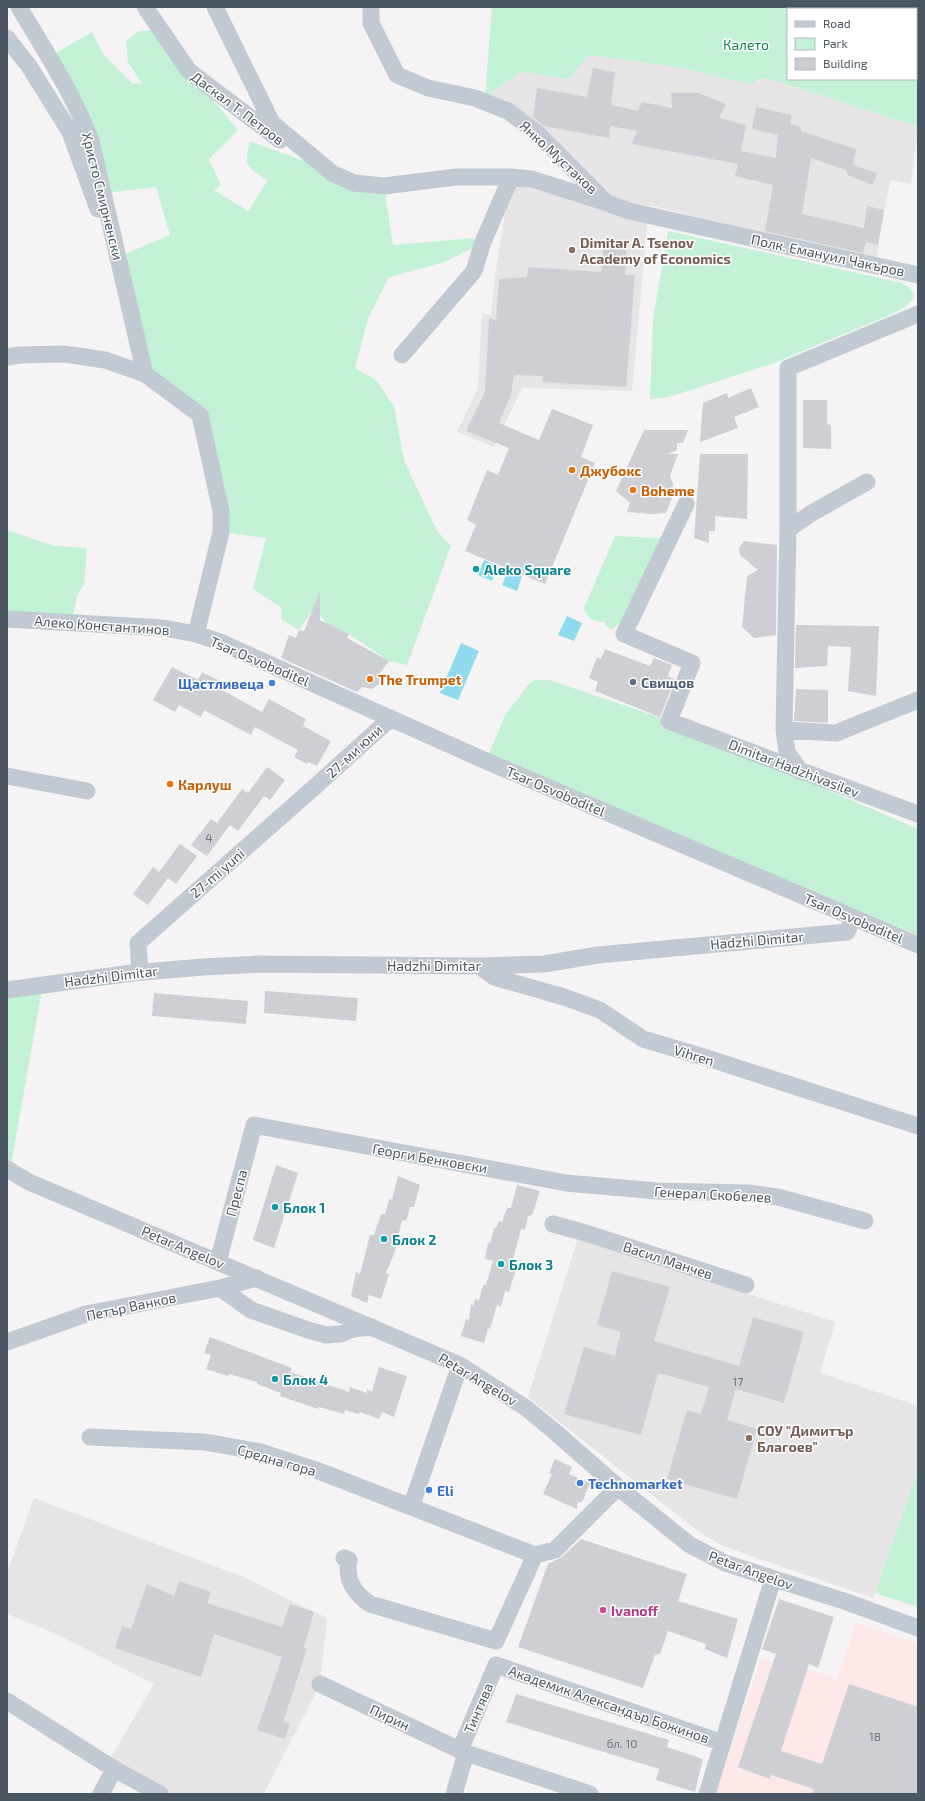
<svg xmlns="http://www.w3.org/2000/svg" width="925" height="1801" font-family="'Exo 2',sans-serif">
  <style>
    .education { fill: #e6e4e5 }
    .medical { fill: #fce8e6 }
    .green { fill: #c3f1d5 }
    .water { fill: #90daee }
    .building { fill: #cdcfd5 }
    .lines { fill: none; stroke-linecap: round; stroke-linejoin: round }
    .minor { stroke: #c1cad2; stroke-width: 17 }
    .education-dot { fill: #8d6e63; stroke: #fff; stroke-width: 1.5 }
    .food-dot { fill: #e8710a; stroke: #fff; stroke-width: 1.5 }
    .culture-dot { fill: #0f9aa8; stroke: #fff; stroke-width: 1.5 }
    .service-dot { fill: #5c6f8a; stroke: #fff; stroke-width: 1.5 }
    .shop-dot { fill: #3f7fe0; stroke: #fff; stroke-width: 1.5 }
    .hotel-dot { fill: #d1479c; stroke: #fff; stroke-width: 1.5 }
    .labels { text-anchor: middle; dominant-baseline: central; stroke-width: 3; stroke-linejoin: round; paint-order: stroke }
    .number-label { font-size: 12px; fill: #6b747e }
    .park-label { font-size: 14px; fill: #17864f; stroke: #fff }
    .street-label { font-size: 14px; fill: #4a5661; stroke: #fff }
    .education-label { font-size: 14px; font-weight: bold; fill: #785e54; stroke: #fff; text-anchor: start }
    .food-label { font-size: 14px; font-weight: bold; fill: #c56008; stroke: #fff; text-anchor: start }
    .culture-label { font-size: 14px; font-weight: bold; fill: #0d838f; stroke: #fff; text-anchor: start }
    .service-label { font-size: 14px; font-weight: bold; fill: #4e5e75; stroke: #fff; text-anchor: start }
    .shop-label { font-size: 14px; font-weight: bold; fill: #366cbe; stroke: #fff; text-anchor: start }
    .hotel-label { font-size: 14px; font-weight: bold; fill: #b23c85; stroke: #fff; text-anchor: start }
  </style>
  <rect width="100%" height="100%" fill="#f5f3f3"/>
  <path class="education" d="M589,55l93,13 73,13 12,-3 151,49 -7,57 -21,-4 -14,78 -119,-26 -108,-27 -17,186 -110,-3 -28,59 -37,-15 21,-44 4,-75 9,2 4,-39 16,-99 92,32 7,-16 -55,-53 -70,-44 37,-24 46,7z
    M578,1238l257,84 -15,51 98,33v64l-45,128 -150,-52 -24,-14 -171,-135z
    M34,1498l207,78 86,42 -7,66 -56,110h-95l-62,-30 47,-80 -100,-51 -47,-19v-41z"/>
  <path class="medical" d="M856,1623l62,21v150h-203l46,-135 28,9 1,-5 47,16z"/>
  <path class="green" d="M492,7h388l2,2h-94v70h128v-52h2v100l-151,-49 -12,3 -3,4 -70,-17 -93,-13 -21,24 -46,-7 -37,24z
    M161,30l28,41 49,59 -29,29 12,26 -7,5 34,21 20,-31c-21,-12 -25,-14 -18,-39l62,23 72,22 9,59 80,-7 4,8 -35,17 -53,14 -21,42 -13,49 21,12 18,26 10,54 33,71 14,15 -44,119 -18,-4 -40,-27 -18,-5 -11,-14 -8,-4 -13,19 -17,-10 -1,-13 -28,-18 13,-51 -45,-6 -21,-117 -55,-41 -25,-118 50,-21 -14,-48 -51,6 -56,-136 43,-25 12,23 28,28 10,1 -14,-22 -2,-21 13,-10z
    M668,231l234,52c23,13 6,23 -10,31l-118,49 -105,34 -19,2 3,-80z
    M7,530l47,16 33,2 -3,36 -7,12 -5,27 -65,-4z
    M615,536l46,2 -40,84 -9,7 -6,-3 -1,-4c-11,0 -18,-3 -21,-14z
    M536,680h13l110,37 259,112v106l-432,-174 19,-46 25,-32z
    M43,984l-33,187 -3,-2v-179z
    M918,1470v137l-43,-14z"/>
  <path class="water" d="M484,560l14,6 -6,15 -14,-6z
    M508,571l14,5 -5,15 -15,-6z
    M567,616l15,7 -8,18 -16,-6z
    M461,643l18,8 -21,49 -18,-7z"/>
  <path class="building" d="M593,68l22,4 -4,33 27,6 4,-9 30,6 -1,-15h28l27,11 -7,14 27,7 -5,26 35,7 2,-23 -26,-6 4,-22 36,8 -2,9 11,3v4l55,18 -3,16 24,8 -4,12 -25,-10 -2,-5 -35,-12 -9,56 62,14 3,-22 17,4 -6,35 -12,-3 -3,11 -98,-22 8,-46 -38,-9 3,-12 -106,-20 5,-13 -27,-5 -1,12 -65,-12 -11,-9 4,-29 50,9z
    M604,244l23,2 -2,29h10l-9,112 -84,-5 1,-6 -29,-1 -3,20 -12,28 40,17 13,-31 41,16 -12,32 14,6 -50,121 -80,-33 11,-26 -9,-5 20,-50 11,5 11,-27 -43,-17 19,-39 4,-74 7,2 3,-41 28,-2 1,-10 73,5z
    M751,388l8,19 -25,10 4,11 -38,14 3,-39 24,-10 1,5z
    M803,400h24v24l4,1v24l-28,-1z
    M644,430h44l-5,13h-6v7l-10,4h11l-8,22 3,8 -1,14 -6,15 -14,1 -25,-2 3,-9 -14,-12z
    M700,454h48l-1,65 -32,-3v15h-6v12l-15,-5z
    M744,541l33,4 -1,90 -22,3 -12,-11 5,-51 11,-6 -18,-15 -1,-7z
    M320,592v28l29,14 -2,4 42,23 -10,13v10l-7,5 -10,-2 -5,5 -76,-34 8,-23 7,3 3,-8 5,1z
    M796,625l83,1 -3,70 -28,-5 3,-44 -23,-1 -1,20 -32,2z
    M605,649l45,17 4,-8 18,7 -4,11 7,3 -15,38 -65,-26 3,-9 -9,-4 8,-21 4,2z
    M172,667l26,13 4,-8 16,8 -3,6 47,26 7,-13 37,20 -3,7 28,15 -14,25 -9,-4 -1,2 -13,-7 4,-7 -43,-23 -4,8 -47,-25 -3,7 -22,-12 -4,7 -22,-12z
    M796,689l32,1v33l-34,-2z
    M267,767l18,13 -15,20 -6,-4 -26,35 -8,-6 -23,31 -16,-11 20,-26 6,4 25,-34 6,4z
    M180,844l17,12 -21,28 -8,-6 -20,27 -15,-11 20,-27 6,5z
    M265,991l93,7 -2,23 -92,-8z
    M154,993l94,8 -2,23 -94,-8z
    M276,1165l22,8 -24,75 -21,-8z
    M398,1176l22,9 -6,22h-4l-4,14 -4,-1 -7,31 -9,22 3,1 -8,25 -12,-4 -2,8 -16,-7 5,-24 4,2 10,-39h4l7,-21h4l4,-15 3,1z
    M517,1185l23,6 -8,24 -4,1 -3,14 -4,-1 -10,38 5,2 -7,23 -4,-1 -4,16 -4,-2 -7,24 -2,-1 -4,15 -23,-7 5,-17 3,1 2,-16 2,2 2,-7 4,1 4,-15h3l7,-24 -8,-2 3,-16 2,1 4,-16h2l3,-7 3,1 5,-14h4z
    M612,1271l58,16 -16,54 85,25 14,-49 51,15 -20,71 -48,-14 -9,31 30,9 -20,70 -70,-20 20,-69 14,4 8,-27 -51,-14 -17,62 -77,-21 20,-67 31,9 6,-24 -24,-7z
    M210,1337l82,31 -2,4 59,20 1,-5 17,6v-3l5,1 7,-24 28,9 -13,41 -12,-5 -3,7 -19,-7 -1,2 -14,-4 -1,4 -25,-7 -1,2 -38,-13 1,-3 -24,-9v-2l-28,-8 -1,2 -22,-7 5,-14 -7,-2z
    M555,1459l17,8 -3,7 21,9 -8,19h-4l-1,7 -34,-15 9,-20 -3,-1z
    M581,1539l106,35 -9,27 60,18 -11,39 -22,-9 1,-5 -38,-13 -8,23 -5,1 -12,33 -125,-41 30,-83 14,-7z
    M179,1581l32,11 -4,11 75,24 8,-23 24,8 -10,35 3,2 -24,73 7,2 -5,15 -28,-9 25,-73 -68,-23 -13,43 -86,-29 7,-22 9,3 16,-45 27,12z
    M779,1599l55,18 -16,51 -9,-4 -28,87 41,13 27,-80 69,23v87h-106l2,-5 -43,-14 -1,4 -32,-12 38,-113 -14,-5z
    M516,1694l153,46 -2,7 36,12 -8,33 -39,-12 3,-11 -153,-47z"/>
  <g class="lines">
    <path class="minor" d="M19,7c26,44 54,86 72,134l54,233
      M145,7l44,64 91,69
      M215,7l57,116 60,50 22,10 30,3 72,-9h55l21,2 75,24 22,8 289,64
      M371,7v16l26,52 31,13 47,10 33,13 28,21 69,69
      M882,9h2
      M916,12l2,1
      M7,38l22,28 41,66 28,77
      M402,355l72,-84 9,-29 28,-65
      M7,357l12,-2 45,-1 41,6 40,14 55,41 21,96v21l-25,102
      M686,504l-62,130 68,29 -23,58c83,31 166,63 249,93
      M788,530l22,-16 57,-32
      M7,619l157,9 32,6 24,8 266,119 432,184
      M784,730l52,3 82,-33
      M801,772l-14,-20 -3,-22 4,-200v-162l130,-54
      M7,776l80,15
      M479,966l15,11 70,20 36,13 43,29 61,18 214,69
      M140,972l-2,-29 180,-159 73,-66
      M7,990l125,-17 71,-6 56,-3 220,2 65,-2 54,-9 249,-23 6,-14
      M7,1169l22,13 431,183 66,43 28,23 65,57 71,57 35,18 122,39 71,26
      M553,1224l36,10 157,51
      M218,1262l36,-137 312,58 91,8 91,2 30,4 87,24
      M220,1288l31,22 57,20 18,5 15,-1 12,-5 19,-2
      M7,1342l79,-28 134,-26 37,-10
      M90,1437l115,5 56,10 55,18 219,85 20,-5 55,-55 9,-7
      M411,1507l49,-142
      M344,1558l5,2c-4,20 5,33 21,44l126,37 39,-86
      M320,1684l146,69 124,41
      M7,1701l107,68 46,25
      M460,1750l36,-85 227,78
      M101,1794l13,-25
      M454,1794l12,-41
      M707,1794l66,-215"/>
  </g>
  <g class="education-dot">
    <circle cx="572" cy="250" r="4"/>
    <circle cx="749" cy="1438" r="4"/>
  </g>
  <g class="food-dot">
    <circle cx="572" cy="470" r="4"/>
    <circle cx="633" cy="490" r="4"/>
    <circle cx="370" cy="679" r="4"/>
    <circle cx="170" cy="784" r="4"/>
  </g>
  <g class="culture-dot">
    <circle cx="476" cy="569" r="4"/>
    <circle cx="275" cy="1207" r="4"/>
    <circle cx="384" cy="1239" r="4"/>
    <circle cx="501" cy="1264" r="4"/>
    <circle cx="275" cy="1379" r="4"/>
  </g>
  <circle class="service-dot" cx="633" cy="682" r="4"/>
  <g class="shop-dot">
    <circle cx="272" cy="683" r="4"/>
    <circle cx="580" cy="1483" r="4"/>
    <circle cx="429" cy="1490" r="4"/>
  </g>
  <circle class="hotel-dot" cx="603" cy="1610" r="4"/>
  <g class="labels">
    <g class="number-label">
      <text x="209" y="837">4</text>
      <text x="738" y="1381">17</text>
      <text x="875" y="1736">18</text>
      <text x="622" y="1743">бл. 10</text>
    </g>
    <g class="park-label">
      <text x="746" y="44">Калето</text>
    </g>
    <g class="street-label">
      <text transform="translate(238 108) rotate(37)">Даскал Т. Петров</text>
      <text transform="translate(559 157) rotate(43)">Янко Мустаков</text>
      <text transform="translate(103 196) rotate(76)">Христо Смирненски</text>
      <text transform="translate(828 255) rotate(12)">Полк. Емануил Чакъров</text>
      <text transform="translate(102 625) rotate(4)">Алеко Константинов</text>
      <text transform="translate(260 661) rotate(23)">Tsar Osvoboditel</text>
      <text transform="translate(354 751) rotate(-43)">27-ми юни</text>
      <text transform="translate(794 768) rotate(21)">Dimitar Hadzhivasilev</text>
      <text transform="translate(556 791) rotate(23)">Tsar Osvoboditel</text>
      <text transform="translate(217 873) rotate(-41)">27-mi yuni</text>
      <text transform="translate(854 918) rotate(23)">Tsar Osvoboditel</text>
      <text transform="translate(757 940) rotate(-5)">Hadzhi Dimitar</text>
      <text x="434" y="965">Hadzhi Dimitar</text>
      <text transform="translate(111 976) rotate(-7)">Hadzhi Dimitar</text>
      <text transform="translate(694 1055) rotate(17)">Vihren</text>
      <text transform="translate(430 1158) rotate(10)">Георги Бенковски</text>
      <text transform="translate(236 1193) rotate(-75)">Преспа</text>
      <text transform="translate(713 1194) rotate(3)">Генерал Скобелев</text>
      <text transform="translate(183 1247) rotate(23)">Petar Angelov</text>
      <text transform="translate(668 1260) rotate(18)">Васил Манчев</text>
      <text transform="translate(131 1306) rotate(-12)">Петър Ванков</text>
      <text transform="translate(478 1379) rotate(31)">Petar Angelov</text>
      <text transform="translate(277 1460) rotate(16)">Средна гора</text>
      <text transform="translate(751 1570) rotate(20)">Petar Angelov</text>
      <text transform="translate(609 1704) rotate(19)">Академик Александър Божинов</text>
      <text transform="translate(478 1708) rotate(-67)">Тинтява</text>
      <text transform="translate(390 1717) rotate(25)">Пирин</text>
    </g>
    <g class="education-label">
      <text x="580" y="242">Dimitar A. Tsenov<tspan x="580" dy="16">Academy of Economics</tspan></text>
      <text x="757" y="1430">СОУ "Димитър<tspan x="757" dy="16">Благоев"</tspan></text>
    </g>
    <g class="food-label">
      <text x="580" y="470">Джубокс</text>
      <text x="641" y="490">Boheme</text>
      <text x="378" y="679">The Trumpet</text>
      <text x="178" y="784">Карлуш</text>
    </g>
    <g class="culture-label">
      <text x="484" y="569">Aleko Square</text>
      <text x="283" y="1207">Блок 1</text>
      <text x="392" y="1239">Блок 2</text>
      <text x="509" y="1264">Блок 3</text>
      <text x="283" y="1379">Блок 4</text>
    </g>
    <g class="service-label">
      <text x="641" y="682">Свищов</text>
    </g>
    <g class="shop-label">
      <text x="264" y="683" text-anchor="end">Щастливеца</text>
      <text x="588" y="1483">Technomarket</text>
      <text x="437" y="1490">Eli</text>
    </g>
    <g class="hotel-label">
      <text x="611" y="1610">Ivanoff</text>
    </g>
  </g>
  <rect width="925" height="1801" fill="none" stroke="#4a5661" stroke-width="16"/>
  <rect x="787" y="8" width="130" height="72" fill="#ffffff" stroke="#b7bbc0"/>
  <rect x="795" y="21" width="20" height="6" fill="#c1cad2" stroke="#b7bbc0"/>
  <text x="823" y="28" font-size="12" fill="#4a5661">Road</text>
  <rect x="795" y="38" width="20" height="12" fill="#c3f1d5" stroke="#b7bbc0"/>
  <text x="823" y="48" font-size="12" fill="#4a5661">Park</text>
  <rect x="795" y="58" width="20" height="12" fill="#cdcfd5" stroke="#b7bbc0"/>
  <text x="823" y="68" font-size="12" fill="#4a5661">Building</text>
</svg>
